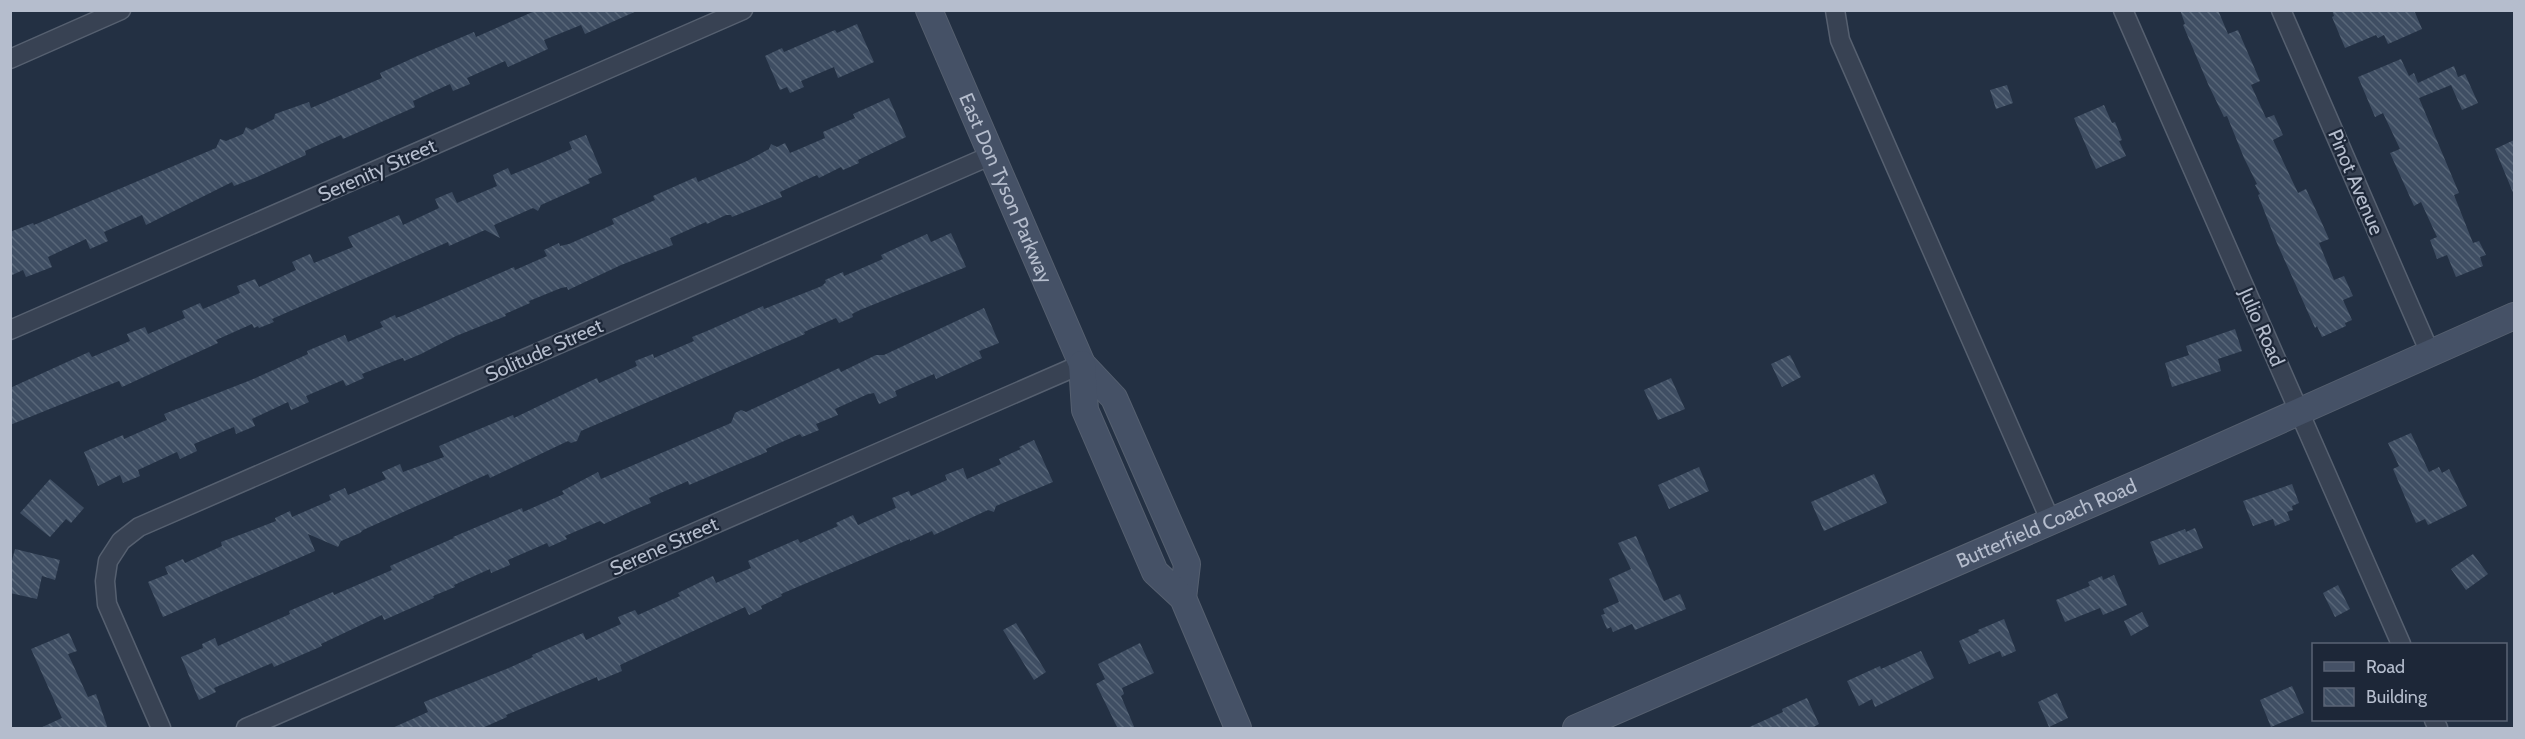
<svg xmlns="http://www.w3.org/2000/svg" width="2525" height="739" font-family="Cabin,sans-serif">
  <style>
    .building { fill: url(#building-back-hatch) }
    .lines { fill: none; stroke-linecap: round; stroke-linejoin: round }
    .minor-casing { stroke: #566070; stroke-width: 21 }
    .secondary-casing { stroke: #566070; stroke-width: 28 }
    .minor { stroke: #384253; stroke-width: 18 }
    .secondary { stroke: #455166; stroke-width: 26 }
    .labels { text-anchor: middle; dominant-baseline: central; stroke-width: 4.5; stroke-linejoin: round; paint-order: stroke }
    .street-label { font-size: 20px; fill: #b5bdcd; stroke: #1d2738 }
  </style>
  <defs>
    <pattern id="building-back-hatch" width="6" height="6" patternUnits="userSpaceOnUse" patternTransform="scale(1.5)"><rect width="6" height="6" fill="#3f4e63"/><path d="M-1 5l2 2M0 0l6 6M5-1l2 2" fill="none" stroke="#586678"/></pattern>
  </defs>
  <rect width="100%" height="100%" fill="#233043"/>
  <path class="building" d="M537,10h102l-54,24 -4,-9 -37,15 4,9 -40,18 -3,-6 -38,17 3,6 -17,7 -3,-7 -37,17 2,6 -72,32 -2,-4 -36,16 1,4 -49,22 -23,9 -2,-4 -86,43 -4,-10 -38,17 4,9 -18,8 -4,-10 -38,18 4,10 -18,7 -8,3 -3,-7 -13,6v-44l23,-9 1,2 182,-77 4,-9 6,2 17,-7 3,-7 6,3 22,-11 1,-5 34,-12 2,6 71,-30 -2,-5 40,-18 54,-23 2,5z
    M2180,10h38l10,24 10,-4 22,51 -9,4 15,33 8,-3 9,20 -10,5 25,53 8,-4 15,32 8,18 -10,4 15,37 10,-4 9,20 -10,4 9,20 -7,3 1,3 -24,11 -5,-11 -2,2 -39,-87 -18,-46 2,-1 -5,-9 2,-1 -13,-26 -17,-42 -3,1 -16,-33 -25,-59 2,-1z
    M2332,10h82l8,19 -34,15 -4,-9 -6,3 -2,-3 -31,13 -13,-31 2,-1z
    M857,24l17,38 -36,16 -4,-11 -33,14 3,6 -14,6 -3,-6 -7,3 -15,-34 17,-8 2,4 51,-22 2,3z
    M2401,59l8,17 5,-3 4,10 36,-17 4,11 7,-3 13,29 -16,7 -11,-25 -32,13 40,95 -5,2 19,48 6,-2 7,14 -6,2 3,9 -27,11 -9,-22 -10,4 -7,-19 7,-3 -16,-35 -7,4 -24,-53 10,-4 -17,-36 -8,4 -17,-40z
    M2007,85l6,18 -17,6 -6,-19z
    M889,98l17,39 -48,23 1,3 -16,7 -2,-3 -22,11 -2,-3 -37,17 2,5 -50,20 -1,-2h-5l-19,9 -1,-2 -36,16 3,7 -52,20 -53,25 -1,-3 -6,1 -32,13 1,2 -25,11 1,2 -50,20 -35,18 -17,7 -1,-3 -6,2 -35,14 2,4 -18,8 -3,-6 -37,16 3,6 -18,8 -3,-8 -36,17 3,7 -19,8 -2,-7 -40,17 3,7 -17,8 -3,-7 -39,18 2,6 -17,7 -3,-8 -22,11 -14,-34 39,-17 1,4 43,-19 -3,-6 87,-34 57,-26 -1,-3 38,-16 3,7 35,-15 -3,-5 15,-7 1,3 8,-3 110,-48 1,3 32,-14 -3,-6 15,-7 1,3 9,-2 45,-20 -2,-5 43,-19 -2,-4 43,-19 2,5 49,-21 22,-12 2,-5 6,3 8,-4 5,10 35,-15 -2,-6 32,-14 -2,-4z
    M2104,105l8,18 3,-1 7,18 -3,1 7,15 -30,13 -22,-51z
    M586,135l16,38 -14,6 2,4 -49,22 -3,6 -5,-3 -39,17 6,13 -15,-8 -36,16 -1,-4 -176,77 2,3 -15,6 -1,-2 -4,2 -2,-4 -36,16 2,3 -96,44 -3,-6 -109,44v-37l79,-36 3,5 38,-16 -3,-7 18,-7 3,7 37,-16 -3,-7 18,-8 3,6 37,-16 -3,-7 18,-7 4,8 37,-17 -4,-8 18,-8 4,9 39,-16 -5,-10 51,-22 4,10 36,-17 -4,-9 17,-7 5,11 40,-17 -4,-11 15,-7 3,7 34,-14 27,-12 -3,-7z
    M2514,140v55l-19,-46z
    M951,233l15,34 -106,43 -8,4 1,3 -14,6 -3,-5 -32,14 1,2 -224,97 -4,10 -6,2 -3,-2 -78,37 -2,-4 -125,56 -3,3 -19,8 -3,6 -30,-13 7,17 -152,66 -15,-35 20,-8 -3,-7 18,-8 2,4 37,-17 -1,-4 55,-21 -1,-3 15,-7 2,6 39,-17 -2,-5 16,-7 3,7 38,-16 -4,-7 18,-8 3,8 41,-15 -5,-11 74,-31 1,3 83,-40 2,5 38,-17 -2,-5 18,-7 1,4 40,-17 -2,-4 15,-6 56,-25 1,3 58,-23 4,-4 -1,-2 18,-8 1,4 39,-17 -2,-4 46,-21 4,8z
    M984,308l15,35 -20,8 3,7 -46,21 -2,-5 -39,17 2,5 -18,8 -5,-11 -6,1 -33,15 3,6 -22,9 3,6 -17,7 -2,-3 -34,15 1,3 -78,33 -1,-4 -39,17 2,5 -17,7 -30,14 -4,-3 -35,15 2,3 -18,8 -2,-4 -39,17 2,5 -19,8 -1,-4 -36,16 1,2 -22,9 1,2 -50,22 -2,-5 -61,29 1,2 -48,21 -2,-4 -58,25 2,4 -17,8 -18,-43 22,-9 -1,-4 13,-6 3,8 72,-32 -1,-3 44,-19 1,3 58,-25 -2,-4 64,-28 -1,-1 69,-29 1,4 41,-18 -2,-3 36,-19 3,7 79,-34 51,-22 4,-10 6,-3 5,2 93,-44 2,4 35,-17h8z
    M2235,329l7,22 -24,8 3,12 -49,16 -7,-24 24,-8 -3,-9z
    M1790,355l11,22 -19,10 -11,-23z
    M1671,378l14,31 -27,11 -14,-30z
    M2411,433l18,39 10,-5 3,6 7,-4 18,37 -39,19 -3,-6 -9,4 -23,-54 6,-3 -11,-23z
    M1034,440l19,42 -57,24 -2,6 -6,-2 -54,25 -2,-4 -22,10v-2l-129,55 1,2 -21,10 1,3 -13,6 -4,-8 -125,58 2,6 -24,10 -1,-4 -91,38 1,2 -27,12h-90l38,-17 -4,-10 87,-35 22,-10 -1,-2 51,-22 3,7 35,-16 -3,-7 17,-7 3,5 42,-19 -2,-3 35,-17 3,7 35,-15 -3,-7 50,-22 2,4 38,-17 -2,-3 17,-8 5,10 38,-17 -4,-10 17,-7 2,5 36,-16 -2,-5 18,-7 4,11 34,-15 -2,-5 22,-10 -2,-2z
    M1699,467l10,24 -40,18 -11,-24z
    M1874,474l13,29 -63,28 -13,-29z
    M50,479l34,29 -13,15 -5,-4 -16,18 -30,-24z
    M2292,484l7,19 -7,3 1,4 -6,2 3,8 -15,6 -2,-7 -20,7 -10,-25z
    M2195,528l8,20 -44,17 -9,-23 35,-13 1,3z
    M1636,536l28,65 16,-7 6,15 -51,21 -3,-6 -19,8 -2,-5 -4,2 -6,-14 4,-1 -2,-5 16,-7 -10,-23 22,-10 -13,-26z
    M15,549l45,11 -5,20 -13,-4 -5,23 -27,-6v-25z
    M2473,554l15,20 -22,16 -15,-21z
    M2114,575l13,30 -24,10 -3,-7 -35,14 -9,-22 34,-14 -2,-4 14,-6 1,4z
    M2338,585l12,24 -15,8 -12,-24z
    M2142,612l7,14 -18,10 -7,-15z
    M2004,619l12,32 -14,6 -2,-6 -31,13 -10,-23 20,-9 -1,-2z
    M1016,623l30,49 -12,8 -31,-50z
    M69,633l8,18 -9,3 20,43 8,-3 12,35h-70l24,-11 -31,-69z
    M1140,643l14,30 -32,15 2,6 -3,2 14,33h-17l-22,-45 9,-5 -7,-15z
    M1921,651l13,27 -59,29 -3,-8 -13,7 -12,-25 33,-15 1,3z
    M2292,686l12,27 -33,14 -11,-27z
    M2057,693l11,25 -19,9 -11,-25z
    M1807,698l12,26 -9,5h-65l38,-17 -1,-3z"/>
  <g class="lines">
    <g class="minor-casing">
      <path id="minor" d="M1835,10l5,30 211,482
        M2123,10l278,634
        M2281,10l149,343
        M10,59l111,-49
        M10,330l733,-320
        M2434,720l4,8
        M161,728l-54,-124 -2,-23 3,-20 13,-20 18,-14 853,-372
        M246,728l836,-364"/>
    </g>
    <g class="secondary-casing">
      <g id="secondary">
        <path id="s1" d="M929,10l153,354 32,34 73,166 -4,34"/>
        <path d="M1082,364l3,46 70,162 28,26 55,130"/>
        <path id="s2" d="M1576,728l572,-249 366,-163"/>
      </g>
    </g>
    <use href="#minor" class="minor"/>
    <use href="#secondary" class="secondary"/>
  </g>
  <g class="labels">
    <g class="street-label">
      <text transform="translate(377 170) rotate(-24)">Serenity Street</text>
      <text transform="translate(2356 182) rotate(67)">Pinot Avenue</text>
      <text stroke="none"><textPath href="#s1" startOffset="194">East Don Tyson Parkway</textPath></text>
      <text transform="translate(2262 327) rotate(66)">Julio Road</text>
      <text transform="translate(544 350) rotate(-24)">Solitude Street</text>
      <text stroke="none"><textPath href="#s2" startOffset="513">Butterfield Coach Road</textPath></text>
      <text transform="translate(664 546) rotate(-24)">Serene Street</text>
    </g>
  </g>
  <rect width="2525" height="739" fill="none" stroke="#b5bdcd" stroke-width="24"/>
  <rect x="2312" y="643" width="195" height="78" fill="#1d2738" stroke="#5a6374" stroke-width="1.5"/>
  <rect x="2324" y="662" width="30" height="9" fill="#455166" stroke="#5a6374" stroke-width="1.5"/>
  <text x="2366" y="673" font-size="18" fill="#b5bdcd">Road</text>
  <rect x="2324" y="688" width="30" height="18" fill="url(#building-back-hatch)" stroke="#5a6374" stroke-width="1.5"/>
  <text x="2366" y="703" font-size="18" fill="#b5bdcd">Building</text>
</svg>
